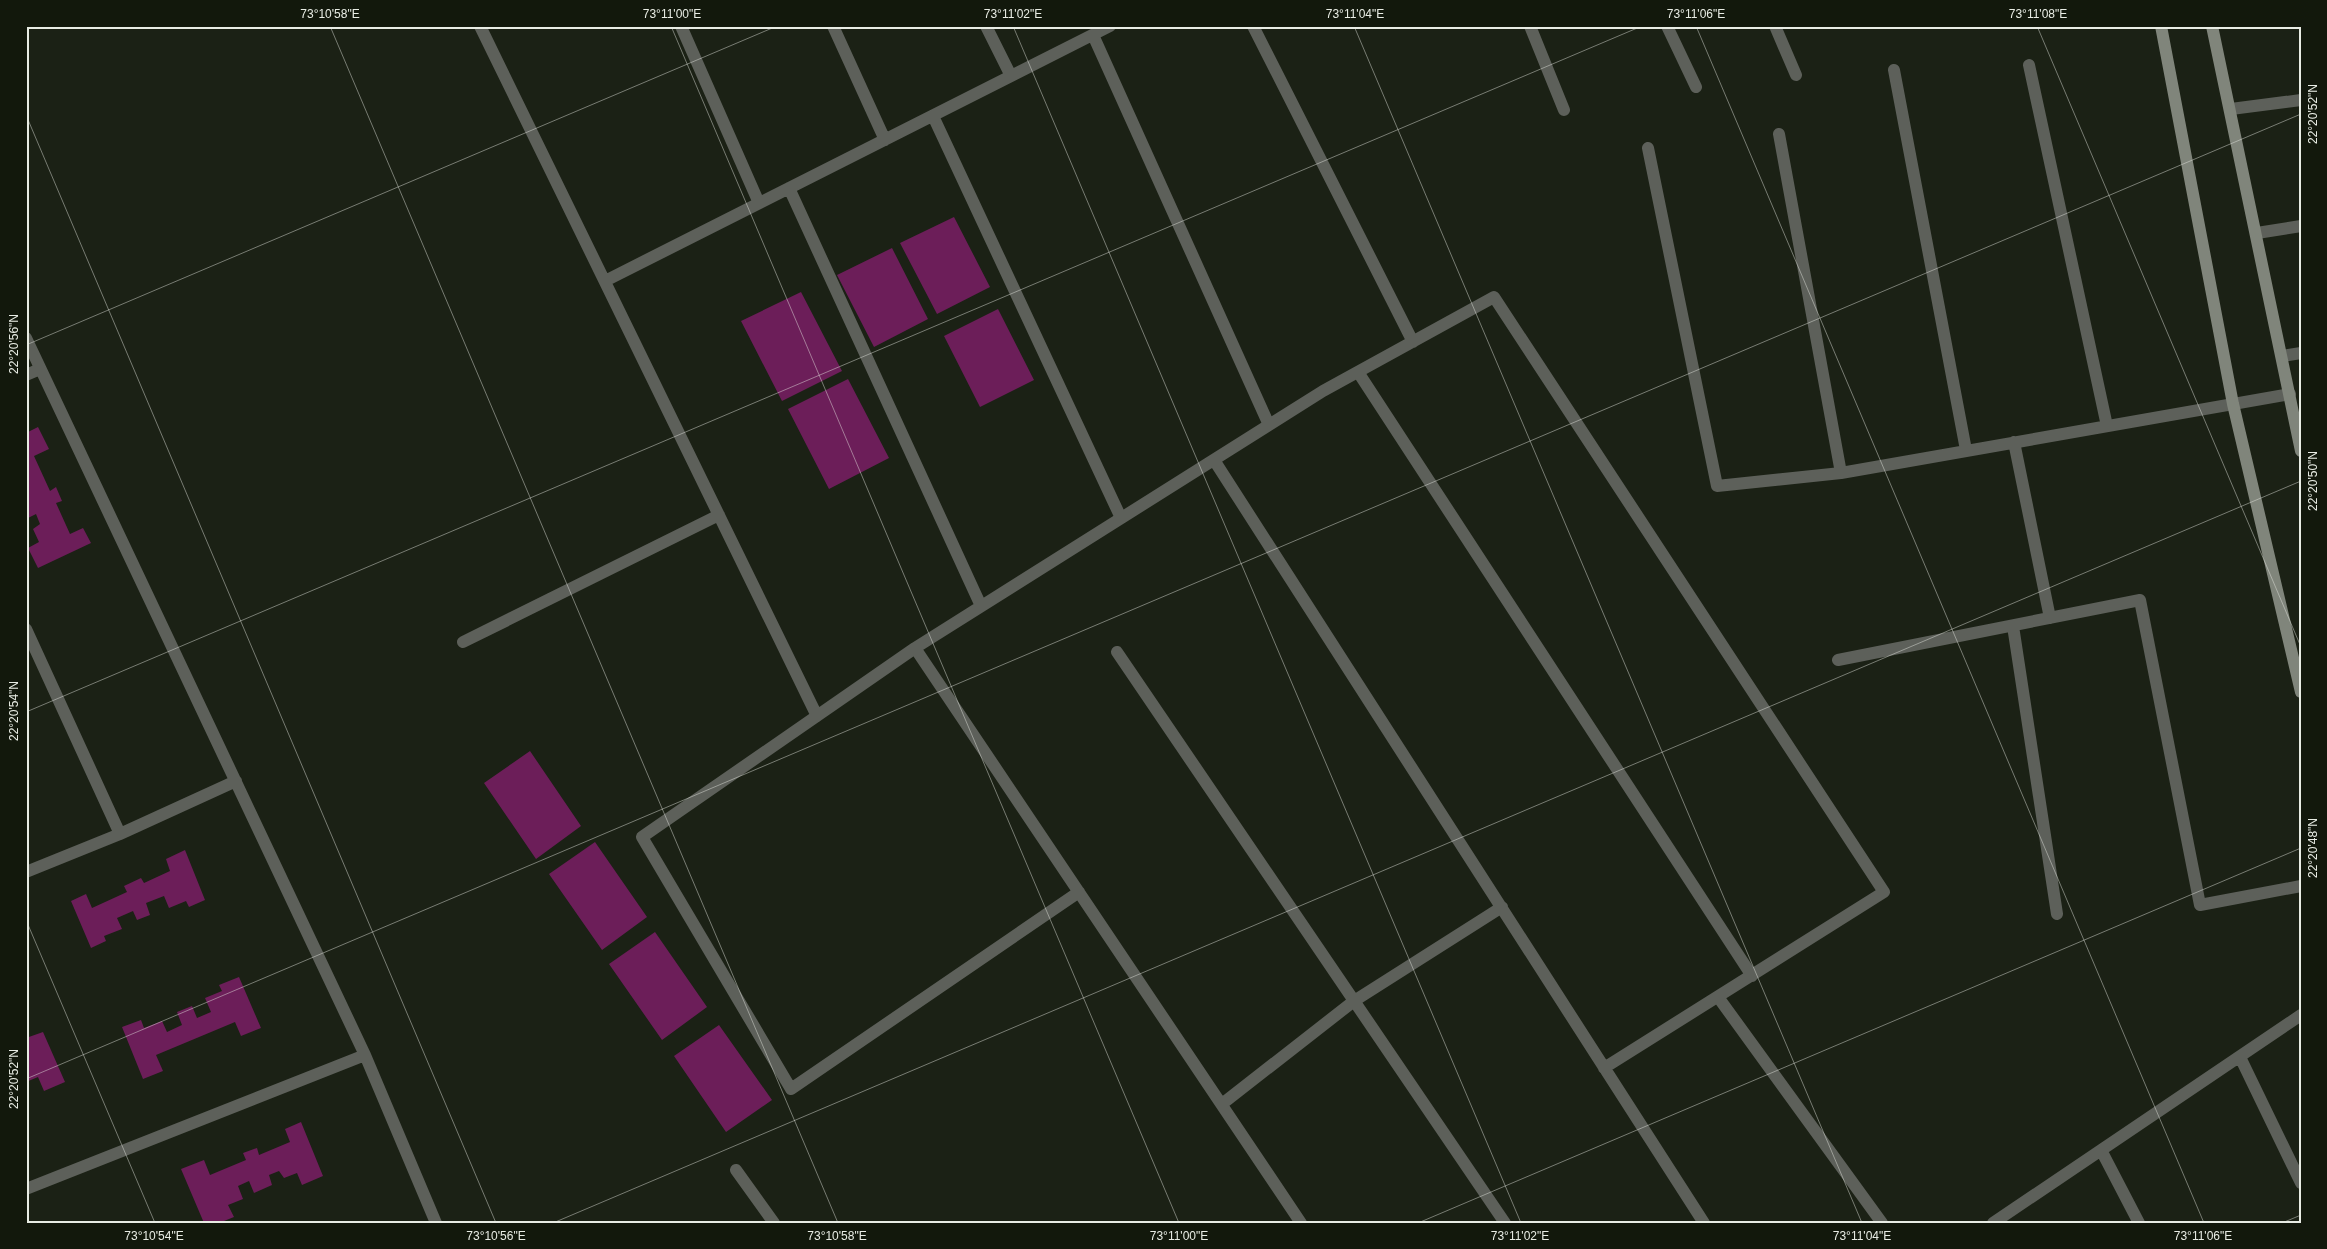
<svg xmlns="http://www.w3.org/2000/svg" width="2327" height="1249" font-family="Helvetica,sans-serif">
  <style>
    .building { fill: #6c1e59 }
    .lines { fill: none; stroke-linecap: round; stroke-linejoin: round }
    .lane { stroke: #5d605a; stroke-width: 12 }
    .street { stroke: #5d605a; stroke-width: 12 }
    .secondary { stroke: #80857b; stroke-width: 12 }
    .ticks { fill: none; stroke: #e8ece4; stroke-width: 1; stroke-opacity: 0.45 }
    .neatline { fill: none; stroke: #e8ece4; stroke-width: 2 }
    .ticks-label { font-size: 12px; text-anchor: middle; fill: #e8ece4 }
  </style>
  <rect width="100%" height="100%" fill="#1b2115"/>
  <path class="building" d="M954,217l36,70 -53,27 -37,-71z
    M892,248l36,71 -54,28 -37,-72z
    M801,292l41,79 -60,30 -41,-80z
    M998,309l36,71 -54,27 -36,-71z
    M848,379l41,79 -60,31 -41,-80z
    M38,427l11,22 -15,7 16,35 6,-4 6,14 -6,2 14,31 13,-6 8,15 -53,25 -10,-20 11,-6 -6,-13 7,-5 -4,-10 -10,5v-23l3,-2 -3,-5v-56z
    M530,751l51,75 -45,33 -52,-76z
    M595,842l52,75 -45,33 -53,-76z
    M185,850l20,50 -16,7 -3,-6 -17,7 -5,-12 -18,7 4,12 -13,5 -4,-9 -16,7 5,11 -18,7 2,5 -15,7 -20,-47 15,-7 6,14 35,-16 -3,-6 17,-8 3,5 26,-12 -4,-12z
    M655,932l52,75 -45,33 -53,-76z
    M239,977l22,51 -20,8 -6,-14 -79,33 7,16 -20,8 -21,-52 19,-7 3,8 18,-7 5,11 15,-7 -5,-13 15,-6 5,12 14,-6 -6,-14 17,-7 -3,-6z
    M719,1025l53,75 -46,32 -52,-76z
    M43,1032l22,50 -21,9 -6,-14 -12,5v-44z
    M301,1122l22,54 -21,9 -5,-12 -13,5 -5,-7 -10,4 3,10 -18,8 -5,-12 -11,5 5,13 -15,6 6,12 -15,6h-15l-23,-54 23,-9 6,15 36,-15 -3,-7 14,-5 2,7 31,-13 -5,-13z"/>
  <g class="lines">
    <path class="lane" d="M1530,26l34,84"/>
    <path class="street" d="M480,26l337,690
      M681,26l78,177
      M833,26l52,114
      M986,26l25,50
      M1253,26l160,316
      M1667,26l29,61
      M1775,26l21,49
      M1093,35l176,390
      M2029,65l78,361
      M1894,70l72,380
      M2231,109l70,-9
      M933,116l188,402
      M1779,134l62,339
      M1648,148l69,338 124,-13 449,-79
      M789,188l192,418
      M2257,233l44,-7
      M605,281l505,-255
      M26,338l339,717 71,168
      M2282,356l19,-3
      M1358,372l394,604
      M26,375l14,-6
      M2014,442l36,176
      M1214,460l490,763
      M2013,626l44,288
      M26,629l94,205
      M463,642l256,-127
      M915,648l386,575
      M1117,652l388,571
      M1838,660l302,-60 60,305 101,-19
      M26,872l94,-38 116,-53
      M1079,892l-288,197 -149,-252 273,-189 408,-257 171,-94 390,595 -280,176
      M1718,997l164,226
      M2240,1057l61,126
      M1222,1104l132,-103 148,-94
      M2101,1150l38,73
      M736,1170l38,53
      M26,1189l339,-134
      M1993,1223l308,-208"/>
    <path class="secondary" d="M2161,26l72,378 68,288
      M2212,26l89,425"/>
  </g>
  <path class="ticks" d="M330,26l508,1197M671,26l508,1197M1013,26l508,1197M1354,26l508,1197M1696,26l508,1197M2037,26l264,621M26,115l470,1108M26,345l751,-319M26,712l1616,-686M26,920l129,303M26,1079l2275,-965M553,1223l1748,-742M1418,1223l883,-375M2282,1223l19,-8"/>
  <rect width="2327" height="1249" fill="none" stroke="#12180c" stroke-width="55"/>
  <rect x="28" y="28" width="2272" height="1194" class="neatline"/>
  <g class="ticks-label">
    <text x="330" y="18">73°10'58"E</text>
    <text x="672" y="18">73°11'00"E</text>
    <text x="1013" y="18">73°11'02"E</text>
    <text x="1355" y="18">73°11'04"E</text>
    <text x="1696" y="18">73°11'06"E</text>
    <text x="2038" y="18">73°11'08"E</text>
    <text transform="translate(2313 114) rotate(-90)" y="4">22°20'52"N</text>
    <text transform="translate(14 344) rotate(-90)" y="4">22°20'56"N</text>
    <text transform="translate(2313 481) rotate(-90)" y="4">22°20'50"N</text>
    <text transform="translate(14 711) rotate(-90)" y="4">22°20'54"N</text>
    <text transform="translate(2313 848) rotate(-90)" y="4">22°20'48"N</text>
    <text transform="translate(14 1079) rotate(-90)" y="4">22°20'52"N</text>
    <text x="154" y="1240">73°10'54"E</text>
    <text x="496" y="1240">73°10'56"E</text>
    <text x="837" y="1240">73°10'58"E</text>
    <text x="1179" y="1240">73°11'00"E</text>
    <text x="1520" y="1240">73°11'02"E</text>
    <text x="1862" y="1240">73°11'04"E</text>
    <text x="2203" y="1240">73°11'06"E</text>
  </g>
</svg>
